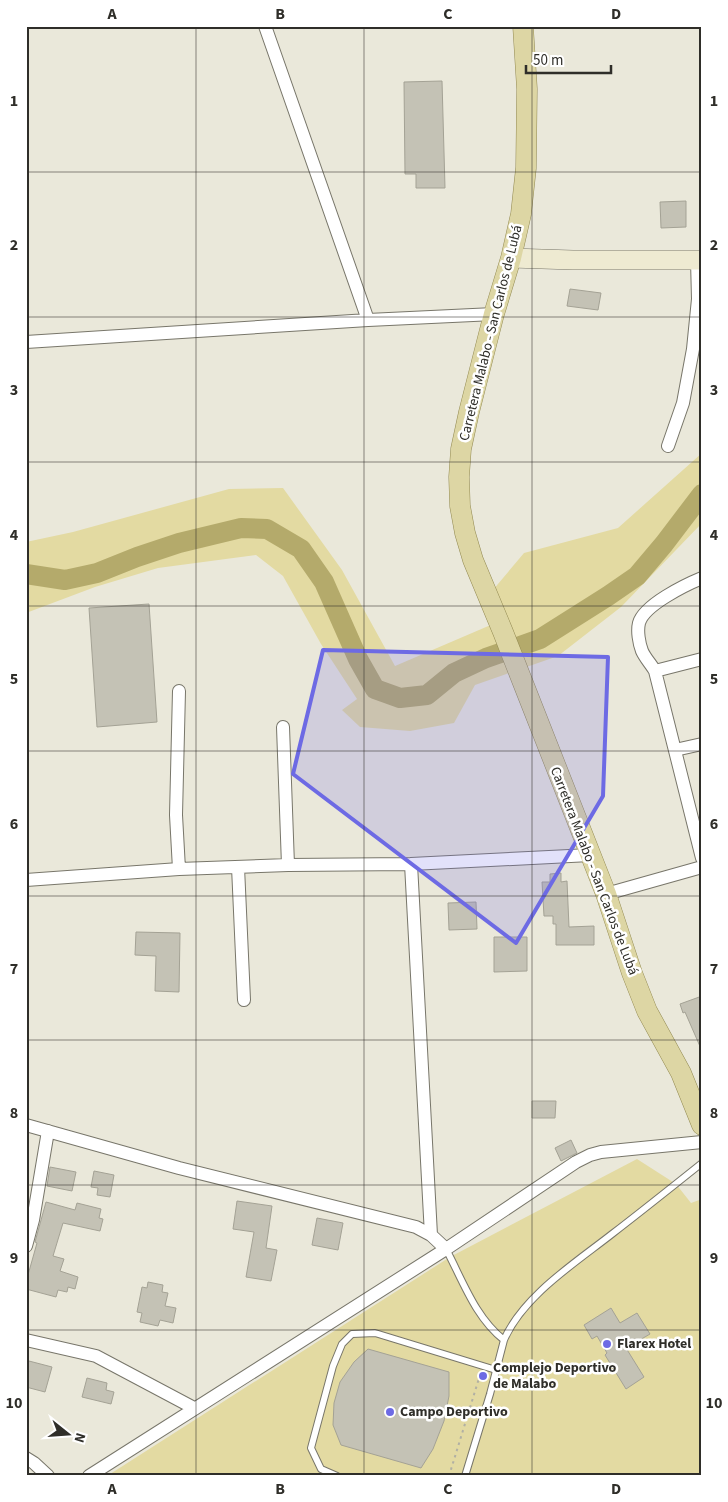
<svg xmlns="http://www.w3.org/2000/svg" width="728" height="1502" font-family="'Source Sans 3',sans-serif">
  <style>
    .green { fill: #e3daa2 }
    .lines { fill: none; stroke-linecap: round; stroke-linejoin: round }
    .river { stroke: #b4aa6b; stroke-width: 20 }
    .building { fill: #c4c2b5; stroke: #a4a295 }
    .lane-casing { stroke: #78766a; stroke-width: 8 }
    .street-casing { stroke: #78766a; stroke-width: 14 }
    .secondary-casing { stroke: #78766a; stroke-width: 20 }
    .primary-casing { stroke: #928951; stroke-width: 21 }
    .path { stroke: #b1b0a4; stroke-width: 2; stroke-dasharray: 2.5 4; stroke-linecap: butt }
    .lane { stroke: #fff; stroke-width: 6 }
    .street { stroke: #fff; stroke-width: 12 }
    .secondary { stroke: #eeead1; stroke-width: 19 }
    .primary { stroke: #ddd6a4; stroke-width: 20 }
    .marked { fill: #6d6ae4; fill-opacity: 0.2; stroke: #6d6ae4; stroke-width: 4; stroke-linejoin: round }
    .grid { fill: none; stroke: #2f2e29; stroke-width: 1; stroke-opacity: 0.55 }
    .poi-dot { fill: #6d6ae4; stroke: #fff; stroke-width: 2 }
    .labels { text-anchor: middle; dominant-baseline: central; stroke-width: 5; stroke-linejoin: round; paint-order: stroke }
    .street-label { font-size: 14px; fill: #2f2e29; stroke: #fff }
    .poi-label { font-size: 14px; font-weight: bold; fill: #2f2e29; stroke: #fff; text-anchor: start }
    .neatline { fill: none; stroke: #2f2e29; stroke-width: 2 }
    .grid-label { font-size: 16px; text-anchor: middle; font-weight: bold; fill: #2f2e29 }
  </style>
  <rect width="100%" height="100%" fill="#eae8da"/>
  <path class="green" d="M702,453v70l-81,84 -63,49 -83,29 -21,38 -44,8 -50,-4 -18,-17 15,-11 -36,-55 -38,-68 -27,-21 -98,13 -63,19 -69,26v-71l47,-10 156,-43 54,-1 59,82 53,96 105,-45 -13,-24 37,-44 94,-25z
    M637,1159l39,25 15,19 11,-4v277h-595l343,-219z"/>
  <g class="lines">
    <path class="river" d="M26,574l39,6 32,-7 40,-16 42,-14 62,-15 26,1 34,20 23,33 34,77 17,30 25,9 27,-3 27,-22 32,-15 54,-19 68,-43 29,-20 27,-32 38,-50"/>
  </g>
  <path class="building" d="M442,81l3,107h-29v-14h-11l-1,-92z
    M686,201v26l-25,1 -1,-26z
    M570,289l31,4 -3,17 -31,-4z
    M149,604l8,118 -60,5 -8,-119z
    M561,873v9l6,-1 2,46 25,-1v19h-38v-21h-3v-8h-9l-2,-34h8v-8z
    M476,902l1,27 -28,1 -1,-27z
    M136,932l44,1 -1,59 -24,-1 1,-35 -21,-1z
    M494,937h33v34l-33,1z
    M702,996v55l-17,-39 -2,1 -3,-9z
    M532,1101h24l-1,17h-23z
    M571,1140l6,13 -16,8 -6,-13z
    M50,1167l26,5 -4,19 -25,-5z
    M94,1171l20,4 -4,22 -13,-2 1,-7 -7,-1z
    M237,1201l35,5 -6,42 11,2 -6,31 -25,-4 8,-45 -21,-3z
    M46,1202l29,8 2,-7 24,6 -2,9 4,1 -3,12 -37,-8 -10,33 11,3 -4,12 18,6 -3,12 -7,-2 -1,5 -9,-2 -2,7 -30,-8v-7l11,-39 -2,-1z
    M317,1218l26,5 -5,27 -26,-5z
    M148,1282l15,3 -1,7 6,1 -3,13 11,2 -3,15 -13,-3 -2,6 -18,-4 2,-9 -5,-1 5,-25 5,1z
    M611,1308l9,15 17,-10 13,21 -24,14 18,29 -18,12 -21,-34 2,-2 -10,-17 -5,3 -8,-14z
    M368,1349l81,23v24l-5,25 -11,28 -12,19 -80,-23 -8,-20 1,-22 6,-21 14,-20z
    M29,1361l23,6 -7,25 -19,-5v-16z
    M87,1378l20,5 -1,7 8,2 -3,12 -29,-7z"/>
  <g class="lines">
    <g class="lane-casing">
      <path id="lane" d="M446,1249c17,32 29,68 58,91
        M337,1476l-16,-7 -10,-21 22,-82 9,-22 10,-10 23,-1 121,37
        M465,1476l25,-82 14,-54c19,-44 71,-77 108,-106 30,-23 60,-47 90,-71"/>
    </g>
    <g class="street-casing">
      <path id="street" d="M265,26l103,294
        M26,342l342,-22 126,-6
        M668,446l15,-43 10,-54 5,-50 -1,-39
        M702,578c-17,7 -58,27 -63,45 -2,8 0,20 3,28 3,7 9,13 13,20l47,187
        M655,671l47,-12
        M179,691l-3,124 3,54
        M283,727l5,138
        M675,750l27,-6
        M411,864l20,371
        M238,867l6,133
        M26,880l153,-11 109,-4 123,-1 179,-9
        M606,894l96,-27
        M26,1125l153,43 237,59 15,8 15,14
        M26,1246l7,-26 15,-89
        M26,1340l70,16 98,52
        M26,1458l8,5 14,13
        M89,1476l357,-227 130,-87 14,-7 11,-3 101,-10"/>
    </g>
    <g class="secondary-casing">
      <path id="secondary" d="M511,258l62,2h129"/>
    </g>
    <g class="primary-casing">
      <path id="primary" d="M523,26l4,63 -1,79 -5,46 -10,44 -17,56 -25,98 -8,37 -2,28 1,29 5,27 8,27 30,72 103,262 26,79 15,38 34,62 21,52"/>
    </g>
    <path class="path" d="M449,1476l31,-101"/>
    <use href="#lane" class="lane"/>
    <use href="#street" class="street"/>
    <use href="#secondary" class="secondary"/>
    <use href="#primary" class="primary"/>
  </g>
  <path class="marked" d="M323,650l285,7 -5,139 -87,147 -223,-169z"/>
  <path class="grid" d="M196,26v1450M364,26v1450M532,26v1450M26,172h676M26,317h676M26,462h676M26,606h676M26,751h676M26,896h676M26,1040h676M26,1185h676M26,1330h676"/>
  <g class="poi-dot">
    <circle cx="607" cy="1344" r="5"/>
    <circle cx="483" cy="1376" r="5"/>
    <circle cx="390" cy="1412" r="5"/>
  </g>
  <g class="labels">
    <g class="street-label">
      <text transform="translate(491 333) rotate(-76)">Carretera Malabo - San Carlos de Lubá</text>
      <text transform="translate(594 871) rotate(69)">Carretera Malabo - San Carlos de Lubá</text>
    </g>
    <g class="poi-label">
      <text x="617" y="1344">Flarex Hotel</text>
      <text x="493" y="1368">Complejo Deportivo<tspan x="493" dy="16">de Malabo</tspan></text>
      <text x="400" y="1412">Campo Deportivo</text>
    </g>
  </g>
  <rect width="728" height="1502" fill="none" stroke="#ffffff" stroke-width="55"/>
  <g transform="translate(68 1434) rotate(107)" stroke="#ffffff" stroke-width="4" paint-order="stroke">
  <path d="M0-4L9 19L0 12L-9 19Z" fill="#2f2e29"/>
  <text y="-8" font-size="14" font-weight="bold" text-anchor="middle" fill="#2f2e29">N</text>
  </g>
  <path d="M526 65v8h85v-8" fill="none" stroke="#2f2e29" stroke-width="2.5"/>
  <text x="533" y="65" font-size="15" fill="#2f2e29" stroke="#ffffff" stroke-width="4" paint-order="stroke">50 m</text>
  <rect x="28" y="28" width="672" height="1446" class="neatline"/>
  <g class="grid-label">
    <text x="112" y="19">A</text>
    <text x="280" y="19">B</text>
    <text x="448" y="19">C</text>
    <text x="616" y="19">D</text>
    <text x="14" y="106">1</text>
    <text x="714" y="106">1</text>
    <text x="14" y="250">2</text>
    <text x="714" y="250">2</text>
    <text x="14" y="395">3</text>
    <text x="714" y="395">3</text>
    <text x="14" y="540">4</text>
    <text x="714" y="540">4</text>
    <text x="14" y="684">5</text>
    <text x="714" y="684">5</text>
    <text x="14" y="829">6</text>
    <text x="714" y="829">6</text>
    <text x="14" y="974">7</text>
    <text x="714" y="974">7</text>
    <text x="14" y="1118">8</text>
    <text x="714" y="1118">8</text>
    <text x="14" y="1263">9</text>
    <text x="714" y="1263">9</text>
    <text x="14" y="1408">10</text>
    <text x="714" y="1408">10</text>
    <text x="112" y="1494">A</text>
    <text x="280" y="1494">B</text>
    <text x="448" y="1494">C</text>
    <text x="616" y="1494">D</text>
  </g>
</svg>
